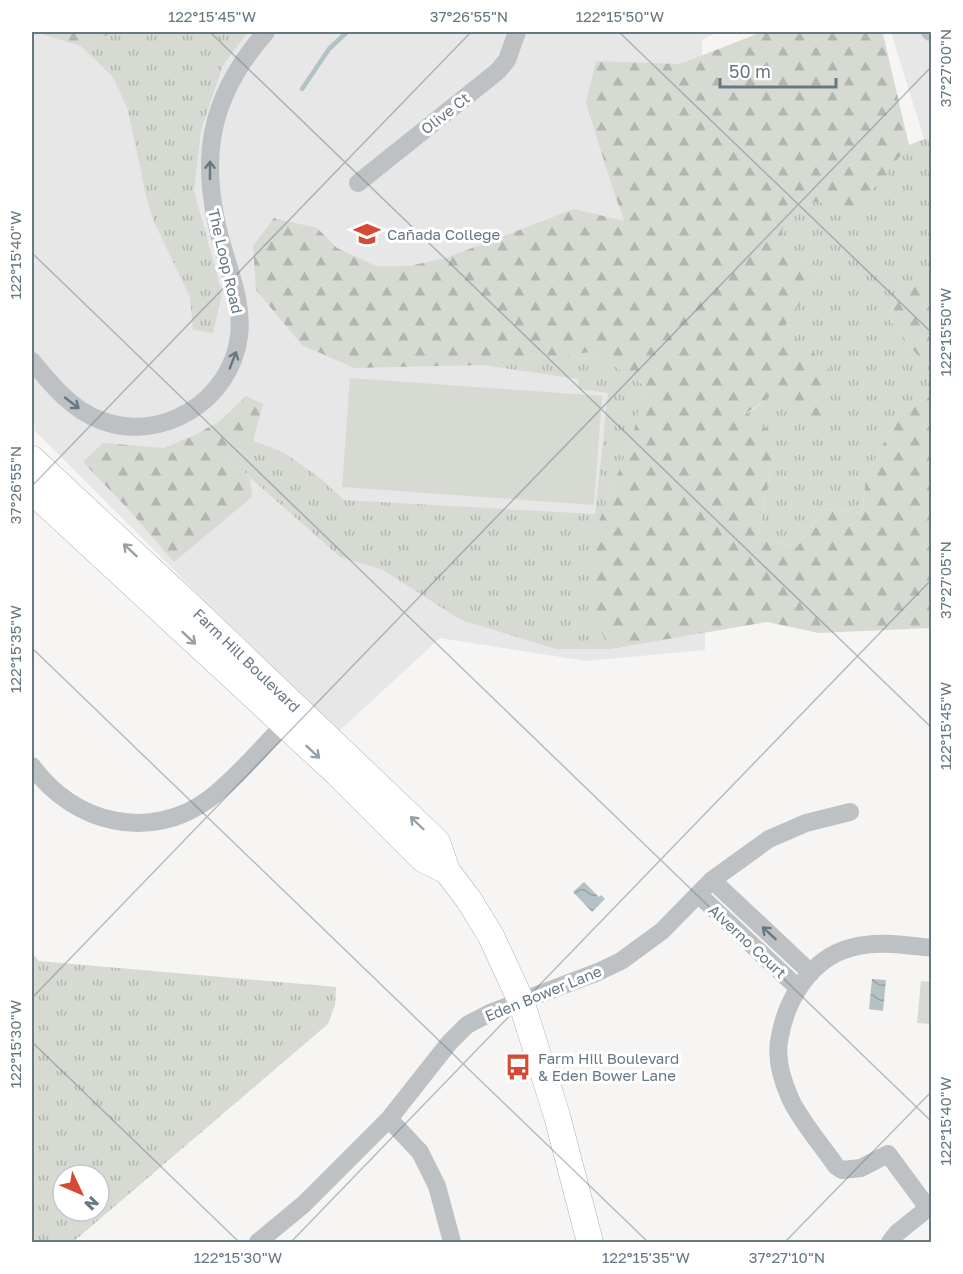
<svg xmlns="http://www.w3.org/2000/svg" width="963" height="1274" font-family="'Golos Text',sans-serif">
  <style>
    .built { fill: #e6e7e6 }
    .grass { fill: url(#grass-tufts); fill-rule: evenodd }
    .forest { fill: url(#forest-firs) }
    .garden { fill: #d6dad2 }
    .water { fill: url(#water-waves) }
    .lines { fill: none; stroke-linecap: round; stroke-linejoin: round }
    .stream { stroke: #b5c2c5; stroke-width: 4.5 }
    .secondary-casing { stroke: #afb5b9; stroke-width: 27 }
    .minor { stroke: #bdc1c4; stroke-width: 18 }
    .secondary { stroke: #fff; stroke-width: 26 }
    .oneway { stroke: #677881 }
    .oneway2 { stroke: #95a0a7 }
    .ticks { fill: none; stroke: #677881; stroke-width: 1.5; stroke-opacity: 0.45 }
    .labels { text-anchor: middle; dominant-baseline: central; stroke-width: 6; stroke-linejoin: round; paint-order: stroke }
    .street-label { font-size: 15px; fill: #677881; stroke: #fff }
    .poi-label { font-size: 15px; fill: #677881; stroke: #fff; text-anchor: start }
    .neatline { fill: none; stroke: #677881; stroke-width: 2 }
    .ticks-label { font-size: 15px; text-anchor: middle; fill: #677881 }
  </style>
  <defs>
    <pattern id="grass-tufts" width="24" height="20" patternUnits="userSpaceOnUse" patternTransform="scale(1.5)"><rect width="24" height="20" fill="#d6dad2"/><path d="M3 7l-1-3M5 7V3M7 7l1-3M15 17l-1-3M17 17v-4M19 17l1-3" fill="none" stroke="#b1b6b0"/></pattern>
    <pattern id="forest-firs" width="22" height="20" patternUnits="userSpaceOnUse" patternTransform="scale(1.5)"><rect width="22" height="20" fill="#d6dad2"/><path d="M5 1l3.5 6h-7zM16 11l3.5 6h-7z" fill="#b1b6b0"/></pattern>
    <pattern id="water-waves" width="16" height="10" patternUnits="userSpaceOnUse" patternTransform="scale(1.5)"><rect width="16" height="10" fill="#b5c2c5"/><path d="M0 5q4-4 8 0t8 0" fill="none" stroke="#97a2a5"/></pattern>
  </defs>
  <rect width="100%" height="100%" fill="#f6f5f3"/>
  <path class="built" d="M32,32h685l-15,8 3,610 -119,11 -146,-23 -103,95 -305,-305z
    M894,32h37v108l-7,-1 -32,-104z"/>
  <path class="grass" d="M114,32h134l-25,33 -22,65 -7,61 28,102 -9,40 -20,-3 -3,-33 -36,-75 -8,-26 -18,-86 -15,-33 -32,-31z
    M924,139l7,1v143h-29l-13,35 42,55v22l-33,21 -32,61 -4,36 -39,-4 -26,38 -40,-9 14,-71 -24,-53 24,-18 12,-69 37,-54 -40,-37 9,-37 70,7 50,-61z
    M592,352l52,33 -11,50 -34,86 -4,99 15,29h-54l-95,-29 -78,-50 -43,-13 -111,-98 24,-18 30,11 37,26 24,22 251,14 13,-121 -29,-4 -1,-10 -95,-14z
    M32,953l7,8 297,26 -1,18 -7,19 -255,218h-41zM63,1175h36v36h-36z"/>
  <path class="forest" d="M35,32h79l-33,14z
    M762,32h108l13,2 26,111 -50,62 -70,-8 -8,37 39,37 -36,54 53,49 -18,45 -48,-25 -24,17 26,21 -2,33 -14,71 40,9 26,-38 39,4 4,-36 32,-61 33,-21v233l-112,5 -52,-11 -157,27 -15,-29 -7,-48 11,-51 34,-86 11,-50 -52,-33 -109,13 -129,3 -52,-23 -46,-55 -3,-44 21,-28 43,10 20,20 39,18h33l37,-8 128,-49 50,12 -14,-41 -24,-77 10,-42 84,3z
    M902,283h29v90l-42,-55z
    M246,396l17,8 -10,37 -24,18 21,19 2,19 -78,65 -44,-51 -47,-49 20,-19 61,5 31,-13 25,-14z"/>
  <path class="garden" d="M350,378l252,18 -8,109 -252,-18z
    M921,981l10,1v42l-14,-1z"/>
  <path class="water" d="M584,882l15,15 2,-2 4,4 -13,13 -19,-20z
    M872,979l14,1 -3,31 -14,-2z"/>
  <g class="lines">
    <path class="stream" d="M302,89l27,-40 18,-17"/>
    <g class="secondary-casing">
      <path id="secondary" d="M32,459l158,147 247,236 10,29 22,29 22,36 30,65 36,115 33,126
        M32,491l306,283 85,85 24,12"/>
    </g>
    <path class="minor" d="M930,32h2
      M358,183l140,-112 9,-11 10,-28
      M32,361c19,23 39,48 68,59 61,24 131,-19 139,-84 4,-30 -8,-60 -16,-88 -25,-85 -16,-149 43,-216
      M32,766c41,57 118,77 177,33 28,-21 51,-50 75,-74
      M712,880l99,93
      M698,894l100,94
      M389,1119l31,33 17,34 15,56
      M928,1208l-40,-54 -27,14 -19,2 -6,-4c-13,-19 -37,-47 -46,-68 -8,-18 -15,-42 -10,-62 7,-38 31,-77 70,-88 27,-8 54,-3 82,0
      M258,1242l46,-38 85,-85 60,-76 18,-18 23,-12 108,-41 23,-11 41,-30 50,-51 57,-41 37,-16 44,-11
      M890,1242l7,-9 35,-28"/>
    <use href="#secondary" class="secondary"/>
  </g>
  <defs><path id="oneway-shaft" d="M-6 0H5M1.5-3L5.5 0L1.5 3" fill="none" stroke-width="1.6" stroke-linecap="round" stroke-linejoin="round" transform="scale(1.5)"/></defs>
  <g class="oneway">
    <use href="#oneway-shaft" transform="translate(210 170) rotate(-90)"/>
    <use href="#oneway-shaft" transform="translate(233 360) rotate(-69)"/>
    <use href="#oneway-shaft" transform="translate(72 403) rotate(38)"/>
    <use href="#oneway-shaft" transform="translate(769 933) rotate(-137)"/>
  </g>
  <g class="oneway2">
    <use href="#oneway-shaft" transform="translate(130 550) rotate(-137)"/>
    <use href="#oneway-shaft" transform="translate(189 638) rotate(43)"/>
    <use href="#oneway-shaft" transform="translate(313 752) rotate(43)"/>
    <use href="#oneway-shaft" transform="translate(417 823) rotate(-136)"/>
  </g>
  <path class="ticks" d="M210,32l722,696M619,32l313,301M32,253l900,869M32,486l439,-454M32,648l616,594M32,998l900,-932M32,1042l207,200M291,1242l641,-663M785,1242l147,-151"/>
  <defs>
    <g id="university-bare" transform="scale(2.07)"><path d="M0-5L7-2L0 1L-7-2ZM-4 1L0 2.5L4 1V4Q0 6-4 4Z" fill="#d44a34" stroke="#fff" stroke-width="2.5" paint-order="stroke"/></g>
    <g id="bus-bare" transform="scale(2.07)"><path d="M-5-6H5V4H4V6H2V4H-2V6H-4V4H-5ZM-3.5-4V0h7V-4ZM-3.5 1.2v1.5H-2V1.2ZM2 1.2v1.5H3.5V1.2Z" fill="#d44a34" stroke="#fff" stroke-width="2.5" paint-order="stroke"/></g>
  </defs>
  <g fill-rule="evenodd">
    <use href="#university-bare" x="367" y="234"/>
    <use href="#bus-bare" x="518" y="1067"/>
  </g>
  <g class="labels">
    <g class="street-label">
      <text transform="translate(445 113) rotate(-38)">Olive Ct</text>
      <text transform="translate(226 261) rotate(77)">The Loop Road</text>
      <text transform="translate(247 660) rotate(44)">Farm Hill Boulevard</text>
      <text transform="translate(748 941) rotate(43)">Alverno Court</text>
      <text transform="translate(543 993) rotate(-22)">Eden Bower Lane</text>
    </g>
    <g class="poi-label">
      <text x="387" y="234">Cañada College</text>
      <text x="538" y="1058">Farm Hill Boulevard<tspan x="538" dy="17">&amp; Eden Bower Lane</tspan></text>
    </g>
  </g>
  <rect width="963" height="1274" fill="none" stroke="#ffffff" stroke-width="66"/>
  <g transform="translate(81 1193) rotate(134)"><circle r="28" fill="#ffffff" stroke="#c2c9cd" stroke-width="1.5"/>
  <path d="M0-4.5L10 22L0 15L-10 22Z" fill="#d44a34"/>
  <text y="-9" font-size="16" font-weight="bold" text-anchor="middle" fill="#677881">N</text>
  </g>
  <path d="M720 78v9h116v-9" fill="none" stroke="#677881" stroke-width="3"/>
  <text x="729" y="78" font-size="18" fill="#677881" stroke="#ffffff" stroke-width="4.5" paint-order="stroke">50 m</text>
  <rect x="33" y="33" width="897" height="1208" class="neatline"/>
  <g class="ticks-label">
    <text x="212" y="22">122°15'45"W</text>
    <text x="469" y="22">37°26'55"N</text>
    <text x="620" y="22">122°15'50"W</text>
    <text transform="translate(946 68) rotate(-90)" y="5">37°27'00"N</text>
    <text transform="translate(16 255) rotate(-90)" y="5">122°15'40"W</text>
    <text transform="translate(946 332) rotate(-90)" y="5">122°15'50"W</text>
    <text transform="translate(16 485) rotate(-90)" y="5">37°26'55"N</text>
    <text transform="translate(946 580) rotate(-90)" y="5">37°27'05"N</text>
    <text transform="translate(16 649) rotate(-90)" y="5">122°15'35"W</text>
    <text transform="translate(946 726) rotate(-90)" y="5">122°15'45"W</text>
    <text transform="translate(16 1044) rotate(-90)" y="5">122°15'30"W</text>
    <text transform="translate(946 1121) rotate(-90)" y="5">122°15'40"W</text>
    <text x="238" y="1263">122°15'30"W</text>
    <text x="646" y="1263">122°15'35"W</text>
    <text x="787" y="1263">37°27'10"N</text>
  </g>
</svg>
